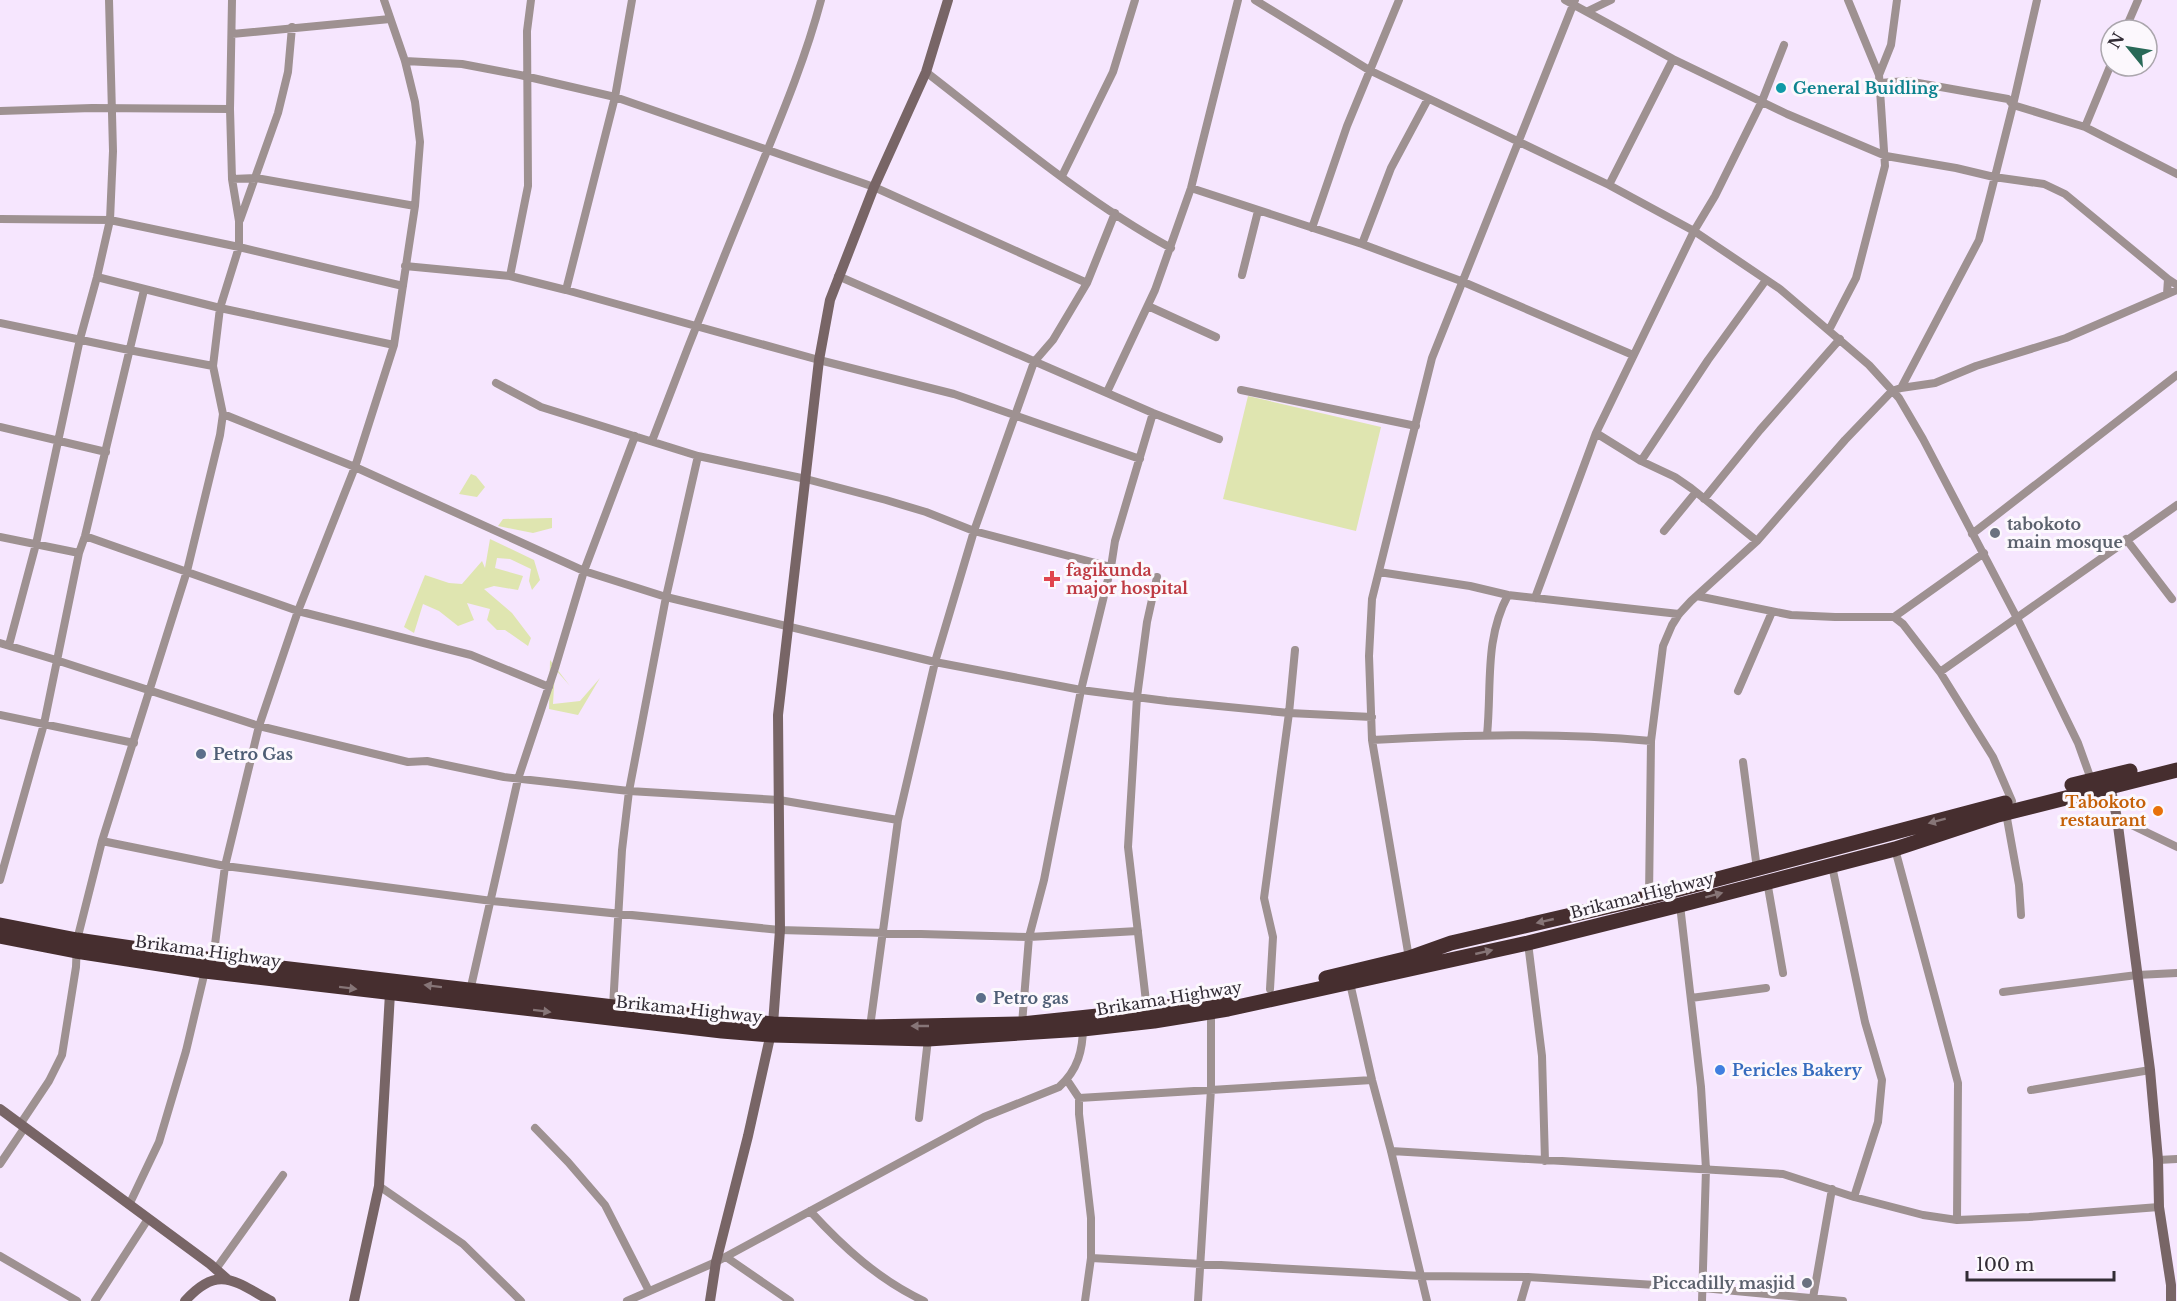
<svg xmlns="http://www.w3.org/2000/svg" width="2177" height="1301" font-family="'Libre Baskerville',serif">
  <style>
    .green { fill: #dfe5b0 }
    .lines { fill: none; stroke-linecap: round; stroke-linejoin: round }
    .street { stroke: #9e9191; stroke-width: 8 }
    .secondary { stroke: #786566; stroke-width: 10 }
    .highway { stroke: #462e2f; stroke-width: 15 }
    .oneway { fill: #867577 }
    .culture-dot { fill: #0f9aa8; stroke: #fcf8fd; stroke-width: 2 }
    .worship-dot { fill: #6b7280; stroke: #fcf8fd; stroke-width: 2 }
    .health-dot { fill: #e0444e; stroke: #fcf8fd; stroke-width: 2 }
    .service-dot { fill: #5c6f8a; stroke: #fcf8fd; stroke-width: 2 }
    .food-dot { fill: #e8710a; stroke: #fcf8fd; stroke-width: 2 }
    .shop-dot { fill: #3f7fe0; stroke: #fcf8fd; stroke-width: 2 }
    .labels { text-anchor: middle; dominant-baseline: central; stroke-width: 6; stroke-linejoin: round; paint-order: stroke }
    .culture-label { font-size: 16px; font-weight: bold; fill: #0d838f; stroke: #fcf8fd; text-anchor: start }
    .worship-label { font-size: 16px; font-weight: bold; fill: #5b616d; stroke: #fcf8fd; text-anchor: start }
    .health-label { font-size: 16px; font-weight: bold; fill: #be3a42; stroke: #fcf8fd; text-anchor: start }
    .service-label { font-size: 16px; font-weight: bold; fill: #4e5e75; stroke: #fcf8fd; text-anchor: start }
    .food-label { font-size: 16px; font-weight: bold; fill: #c56008; stroke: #fcf8fd; text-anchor: end }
    .street-label { font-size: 16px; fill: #322c35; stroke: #fcf8fd }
    .shop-label { font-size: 16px; font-weight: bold; fill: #366cbe; stroke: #fcf8fd; text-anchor: start }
  </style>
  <rect width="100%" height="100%" fill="#f6e6fe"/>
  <path class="green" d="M1248,396l133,31 -25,104 -133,-32z
    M471,474l5,2 9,11 -8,10 -18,-3z
    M552,518v10l-19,5 -35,-7 5,-7z
    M490,539l44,21 6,20 -8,10 -3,-9 2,-12 -21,-10 -13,-1 -2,10 28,8 -5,14 -24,-4 -10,3 28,24 19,25 -3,8 -23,-16h-8l-10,-10 3,-11 -23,-6 7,17 -16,6 -19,-15 -16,-7 -9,29 -10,-6 21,-52 24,8 13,1 20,-23 3,7z
    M550,660l20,26 -15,-17 -2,35 27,-3 20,-23 -22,37 -29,-6z"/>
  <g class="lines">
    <path class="street" d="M1255,0l114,70 240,115 85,46 86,58 89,76 30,33 24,41 94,179 61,125 14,39
      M1565,0l108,59 114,55 99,42 70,12 38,9 50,7 21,10 103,85 -1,15
      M1588,11l23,-11
      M2125,30l13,-30
      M232,34l158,-15
      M405,61l57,3 58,11 95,22 259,90 213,96
      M926,72c79,61 157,128 245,176
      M1879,75l12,-30 6,-45
      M1880,83l27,-2 101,18 5,6 72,22 92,47
      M0,111l92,-3 138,1
      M2085,127l26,-63
      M1062,176l51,-104 22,-72
      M232,179l24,-1 159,28
      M1609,185l64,-126
      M1191,188l171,56 99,37 172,74
      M0,219l110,1 129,27 164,39
      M240,220l38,-107 10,-41 4,-45
      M1312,228l35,-102 52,-126
      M1362,244l29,-76 37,-69
      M405,266l105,10 56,14 253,70 135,34 186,65
      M1242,275l16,-64
      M510,276l18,-90 -1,-155 4,-31
      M838,276l315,137 66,26
      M97,277l123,31 174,37
      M2168,279l9,6
      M566,290l49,-193 17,-97
      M1148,306l68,31
      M0,323l129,27 84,16
      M1829,330l27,-52 29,-112 -6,-91 -31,-75
      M496,383l45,24 157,49 108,23 80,21 40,12 48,19 137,36
      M1901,388l34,-5 41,-17 90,-28 111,-48
      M1241,390l175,36
      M1107,392l48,-102 36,-102 47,-188
      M223,414l132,53 229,104 82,26 269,65 146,28 86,11 122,12 83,4
      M0,427l106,25
      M1596,433l45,28 34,16 16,11 66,53
      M652,441c31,-82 63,-163 96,-243 26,-65 55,-130 73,-198
      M1641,461l67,-101 58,-80
      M1704,499l56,-69 80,-91
      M1664,531l32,-39
      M1972,534l205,-159
      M85,536l213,75 173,44 78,32
      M0,537l79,16
      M2126,539l46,60
      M1379,572l91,14 38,9 171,19
      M1697,596l94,19 44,2h59l90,-64
      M1535,598l61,-165 98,-202 21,-35 47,-95 22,-56
      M1894,617l9,7 37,48 53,85 19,44
      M0,643l56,17 203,66 149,36 19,-1 77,16 125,14 150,9 119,20
      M9,645l27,-101 44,-205 17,-62 13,-57 3,-69 -4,-151
      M1940,672l237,-167
      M1738,691l34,-79
      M0,715l134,28
      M1487,735c5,-49 -3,-95 21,-140
      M1372,740c93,-5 186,-8 279,1
      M1743,762l14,107
      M2006,813l13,72 2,30
      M2117,818l60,29
      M102,841l123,25 267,35 288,29 249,7 109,-6
      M1895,849l63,234 -1,137
      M1832,866l33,156 17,58 -4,42 -24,75
      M0,880l44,-156 35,-171 6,-17 59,-246
      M1767,881l16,92
      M1649,897l2,-156 12,-95 9,-21 7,-11 12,-13 66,-60 88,-101 47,-49 9,-3 78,-148 34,-135 24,-105
      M1680,905l21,182 5,82 -4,132
      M1528,943l14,113 3,105
      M1409,958l-37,-218 -3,-84 3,-57 60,-241 143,-358
      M213,960l12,-94 34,-140 39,-115 57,-144 39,-122 21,-139 5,-64 -5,-40 -10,-41 -21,-61
      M1350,983l22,97 19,71 36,150
      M1270,989l3,-52 -9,-39 25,-185 6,-63
      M470,991l48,-212 37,-111 29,-97 51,-135
      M2003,992l134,-17 40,-2
      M1691,998l75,-10
      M613,1007l9,-157 7,-59 37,-194 32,-141
      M1147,1010l-19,-163 9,-150 10,-75 10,-45
      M1022,1024l7,-87 15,-57 37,-190 30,-123 4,-26 38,-128
      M870,1027l28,-207 37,-158 39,-131 60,-169 19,-22 34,-57 28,-70
      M1067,1080l12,18v16l12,104v40l-6,43
      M2031,1090l119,-20
      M1079,1098l293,-18
      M919,1118l9,-79
      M21,1123l28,-42 13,-26 14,-88 1,-27 25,-99 85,-270 33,-136 3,-21 -10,-48 7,-58 19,-61v-26l-7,-42 -2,-70 2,-109
      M535,1128l33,34 37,43 44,86
      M1391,1151l392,23 71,23 69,18 34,5 72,-3 130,-10
      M2158,1160l19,-1
      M0,1164l25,-37
      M379,1186l84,58 58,57
      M129,1205l30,-63 27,-91 19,-80
      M810,1211c33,36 69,69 114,90
      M0,1256l77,45
      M726,1257l64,44
      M1091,1258l331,18 106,1 175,11 140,13
      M216,1269l67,-94
      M1813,1298l19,-109
      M95,1301l53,-82
      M627,1301l89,-39 268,-145 75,-30c19,-17 24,-37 24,-61
      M1198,1301l13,-212v-77
      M1521,1301l7,-24"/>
    <path class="secondary" d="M2109,781l8,37 33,252 8,90 1,47 12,78v16
      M0,1109l210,155 17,15
      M185,1301c33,-37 49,-20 86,0
      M354,1301l25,-115 11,-193
      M710,1301l6,-39 32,-126 25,-112 7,-94 -2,-215 41,-355 11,-60 44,-113 52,-115 22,-72"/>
    <path class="highway" d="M2072,785l58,-14
      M0,925l77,15 136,20 452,53 108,11 97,3 152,-3 104,-11 103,-15
      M0,936l76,15 129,20 517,60 50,4 156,4 155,-10 71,-8 74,-12 300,-66 152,-38 215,-56 103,-34 179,-45
      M1326,978l83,-20 42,-15 198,-46 356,-94"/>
  </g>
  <defs><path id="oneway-solid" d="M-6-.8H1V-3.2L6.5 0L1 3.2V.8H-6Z" transform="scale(1.5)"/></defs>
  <g class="oneway">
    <use href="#oneway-solid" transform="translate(1937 821) rotate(165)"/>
    <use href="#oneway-solid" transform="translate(1714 895) rotate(-15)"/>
    <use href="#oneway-solid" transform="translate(1545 921) rotate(167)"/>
    <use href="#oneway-solid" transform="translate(1484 952) rotate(-13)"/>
    <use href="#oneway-solid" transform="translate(433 986) rotate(-173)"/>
    <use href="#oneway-solid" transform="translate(348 988) rotate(7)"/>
    <use href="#oneway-solid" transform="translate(542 1011) rotate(7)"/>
    <use href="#oneway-solid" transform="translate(920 1026) rotate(180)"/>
  </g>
  <circle class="culture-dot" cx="1781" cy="88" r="6"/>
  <g class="worship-dot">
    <circle cx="1995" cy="533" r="6"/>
    <circle cx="1807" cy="1283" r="6"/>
  </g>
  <path class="health-dot" d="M1049 570h6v6h6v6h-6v6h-6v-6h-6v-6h6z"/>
  <g class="service-dot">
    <circle cx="201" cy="754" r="6"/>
    <circle cx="981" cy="998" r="6"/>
  </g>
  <circle class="food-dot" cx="2158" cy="811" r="6"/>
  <circle class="shop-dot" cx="1720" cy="1070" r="6"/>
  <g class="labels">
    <g class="culture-label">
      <text x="1793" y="88">General Buidling</text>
    </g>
    <g class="worship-label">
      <text x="2007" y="524">tabokoto<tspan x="2007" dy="18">main mosque</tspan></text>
      <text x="1795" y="1283" text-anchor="end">Piccadilly masjid</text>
    </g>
    <g class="health-label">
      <text x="1066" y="570">fagikunda<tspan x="1066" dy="18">major hospital</tspan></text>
    </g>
    <g class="service-label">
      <text x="213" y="754">Petro Gas</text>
      <text x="993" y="998">Petro gas</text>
    </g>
    <g class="food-label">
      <text x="2146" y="802">Tabokoto<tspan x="2146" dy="18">restaurant</tspan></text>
    </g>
    <g class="street-label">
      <text transform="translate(1642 895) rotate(-14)">Brikama Highway</text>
      <text transform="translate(208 951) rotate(8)">Brikama Highway</text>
      <text transform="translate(1169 998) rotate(-9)">Brikama Highway</text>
      <text transform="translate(689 1009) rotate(6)">Brikama Highway</text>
    </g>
    <g class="shop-label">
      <text x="1732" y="1070">Pericles Bakery</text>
    </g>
  </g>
  <g transform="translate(2129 48) rotate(300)"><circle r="28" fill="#fcf8fd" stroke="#aba6ad" stroke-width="1.5"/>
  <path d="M0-4.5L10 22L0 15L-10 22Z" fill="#296958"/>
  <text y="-9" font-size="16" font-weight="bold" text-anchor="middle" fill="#322c35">N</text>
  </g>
  <path d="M1967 1271v9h147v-9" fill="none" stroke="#322c35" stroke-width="3"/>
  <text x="1976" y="1271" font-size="18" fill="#322c35" stroke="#fcf8fd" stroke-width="4.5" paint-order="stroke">100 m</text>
</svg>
